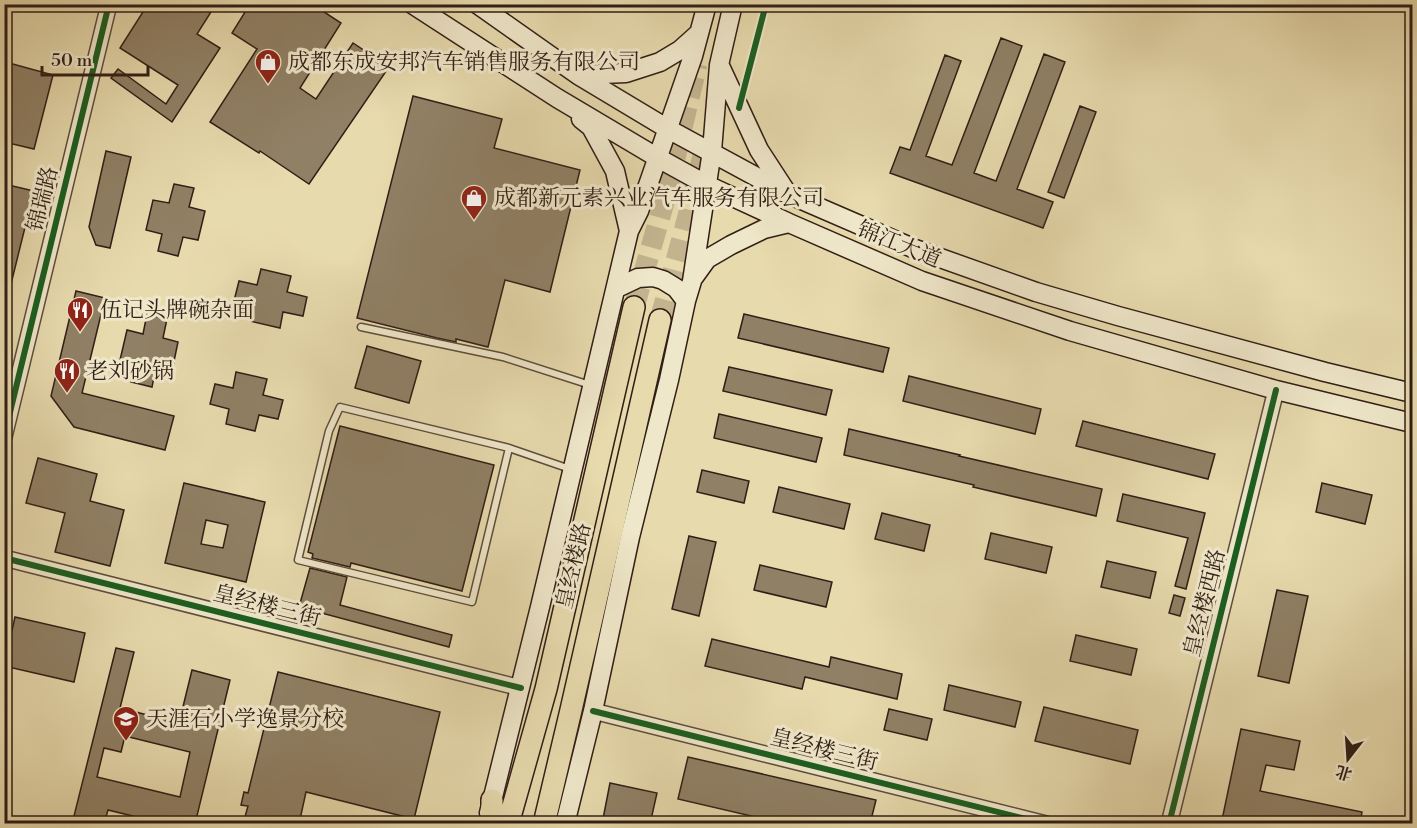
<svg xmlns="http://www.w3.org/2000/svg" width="1417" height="828" font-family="'Libre Bodoni','Noto Serif SC',serif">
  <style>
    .building { fill: #908065; stroke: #311e16; stroke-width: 1.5; fill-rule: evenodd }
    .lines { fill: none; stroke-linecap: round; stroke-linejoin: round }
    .trunk-tunnel { stroke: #c3b48f; stroke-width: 21; stroke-dasharray: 21 10; stroke-linecap: butt }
    .service-casing { stroke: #5e4d3c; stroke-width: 9 }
    .tertiary-casing { stroke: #5e4d3c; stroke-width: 18 }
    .secondary-casing { stroke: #311e16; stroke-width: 21 }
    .trunk-casing { stroke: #311e16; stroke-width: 24 }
    .service { stroke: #efe7ca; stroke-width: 6 }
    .tertiary { stroke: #efe7ca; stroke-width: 15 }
    .secondary { stroke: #efe7ca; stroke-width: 18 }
    .trunk { stroke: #e7daad; stroke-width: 21 }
    .cycleway-casing { stroke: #efe7ca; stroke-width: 10 }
    .cycleway { stroke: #1b5e20; stroke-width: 6 }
    .labels { text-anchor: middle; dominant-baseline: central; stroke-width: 6; stroke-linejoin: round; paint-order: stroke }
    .poi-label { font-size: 22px; fill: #311e16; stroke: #efe7ca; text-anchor: start }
    .street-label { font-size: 22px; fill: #311e16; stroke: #efe7ca }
  </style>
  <rect width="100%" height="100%" fill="#e7daad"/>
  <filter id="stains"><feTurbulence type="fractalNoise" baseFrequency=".00333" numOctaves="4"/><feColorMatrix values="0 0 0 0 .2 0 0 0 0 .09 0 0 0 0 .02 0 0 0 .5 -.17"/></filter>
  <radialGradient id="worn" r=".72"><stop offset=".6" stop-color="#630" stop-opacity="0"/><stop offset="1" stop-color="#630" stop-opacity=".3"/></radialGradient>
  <path class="building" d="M148,4h68l-19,30 23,14 -48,74 -61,-44 7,-9 48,35 12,-19 -58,-37z
    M250,4h62l29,19 -41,65 16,11 37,-56 36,24 -80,117 -49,-33 -1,2 -49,-31 47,-73 -25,-16z
    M1001,38l21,8 -48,127 22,8 48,-127 21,8 -48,127 36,13 -10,26 -153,-55 10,-26 10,3 35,-95 16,6 -35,95 26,9z
    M9,63l44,12 -19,74 -30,-7v-61z
    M413,96l89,23 -8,29 86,22 -30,122 -45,-12 -17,67 -32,-8v3l-19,-4 -80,-20z
    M1080,106l16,6 -32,86 -16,-6z
    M106,151l25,6 -21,91 -14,-3 -7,-18z
    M4,184l30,7 -25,101 -5,-1z
    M174,184l20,4 -5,19 16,4 -7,29 -15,-3 -5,19 -20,-5 4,-17 -16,-4 7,-30 16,3z
    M261,269l30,7 -4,16 20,5 -4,19 -20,-4 -3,16 -30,-7 4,-16 -20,-4 5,-20 18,4z
    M76,291l29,7 -23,95 92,23 -9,34 -91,-23 -23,-31z
    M147,314l20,5 -4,19 15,4 -6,29 -16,-4 -4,20 -21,-5 4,-18 -15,-4 7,-30 16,4z
    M744,314l145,34 -6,24 -145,-34z
    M367,346l54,15 -12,42 -54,-15z
    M729,367l103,23 -6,25 -103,-24z
    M236,372l31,7 -4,16 20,5 -5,19 -19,-4 -4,16 -29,-7 3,-15 -19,-5 5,-20 18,4z
    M909,376l132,33 -6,25 -132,-33z
    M719,414l103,24 -6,24 -102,-24z
    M1083,421l132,33 -7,25 -132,-33z
    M340,426l154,39 -32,126 -111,-28 -1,4 -38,-9 1,-4 -5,-2z
    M849,429l111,26 -1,1 143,33 -6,27 -123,-29 1,-2 -130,-30z
    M38,458l59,16 -7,27 34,9 -14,56 -55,-14 10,-39 -39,-10z
    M702,470l47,11 -5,22 -47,-11z
    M184,483l81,19 -19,80 -81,-19zM206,520l22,5 -5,23 -22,-4z
    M1322,483l50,12 -7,29 -49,-12z
    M779,487l71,17 -6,25 -71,-17z
    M1123,494l82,19 -19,76 -11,-3 13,-48 -71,-17z
    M882,513l48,12 -6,26 -49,-12z
    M991,533l61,14 -6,26 -61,-14z
    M689,536l27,6 -17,74 -27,-7z
    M1107,561l49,11 -6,26 -49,-11z
    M760,565l72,17 -6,25 -72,-17z
    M310,568l37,9 -7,28 112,30 -3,12 -150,-40z
    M1277,590l31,6 -19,87 -31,-7z
    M1174,595l11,3 -5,18 -11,-3z
    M15,617l70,16 -11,49 -70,-16z
    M1076,635l61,14 -6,26 -61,-14z
    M712,639l117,28 2,-10 71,17 -5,25 -92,-22 -3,12 -97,-23z
    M116,648l18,4 -14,56 59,15 13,-53 38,10 -35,144h-30l-57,-14 -4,14h-32zM125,736l65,16 -10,45 -83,-20 7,-29 17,4z
    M278,672l162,40 -26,107 -108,-27 -7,32h-56l5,-18 -7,-1 3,-13 4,1z
    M949,685l72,17 -6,25 -71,-17z
    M1044,707l94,23 -8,34 -95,-23z
    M889,709l43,10 -5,21 -43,-10z
    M1241,729l59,12 -6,29 -28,-5 -6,26 102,21 -2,12h-122l-16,-4z
    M688,757l188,43 -6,24h-85l-107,-25z
    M610,783l47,10 -7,31h-48z"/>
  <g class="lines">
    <path class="trunk-tunnel" d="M634,307l33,-115 30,-128
      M660,320l34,-126 13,-56"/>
    <g class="service-casing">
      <path id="service" d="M361,327l142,30 87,28
        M509,448l-37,154 -174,-42 31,-129 11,-24 169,41 61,21"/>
    </g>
    <g class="tertiary-casing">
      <path id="tertiary" d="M4,437l105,-433
        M4,558l517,130
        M593,711l453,113
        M1169,824l107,-434"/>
    </g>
    <g class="secondary-casing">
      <path id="secondary" d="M412,4l145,94 101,60 49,27 82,38 133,58 148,50 206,59 136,33
        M477,4l101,71 90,54 120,65 127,55 121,43 82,24 207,56 87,21
        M720,66l39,84 28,43
        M578,75l48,-2 34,-11 20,-12 19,-17
        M581,119l10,8 24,44 14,60
        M694,277l13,-18 24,-14 33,-16 25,-6
        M617,288l21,-10 15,-1 10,3 13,8 10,13
        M489,813l51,-206 89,-376 10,-20 54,-155 14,-52
        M565,824l28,-113 37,-174 39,-157 17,-79 6,-20 20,-130 7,-86 14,-61"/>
    </g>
    <g class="trunk-casing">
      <path id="trunk" d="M492,800v24
        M508,824l38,-135 88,-382
        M544,824l27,-114 89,-390"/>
    </g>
    <use href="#service" class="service"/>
    <use href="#tertiary" class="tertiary"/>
    <use href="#secondary" class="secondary"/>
    <use href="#trunk" class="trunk"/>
    <g class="cycleway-casing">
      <path id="cycleway" d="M739,108l27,-104
        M4,437l105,-433
        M4,558l517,130
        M593,711l453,113
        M1169,824l107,-434"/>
    </g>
    <use href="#cycleway" class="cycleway"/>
  </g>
  <defs>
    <g id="shop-pin" transform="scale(1.35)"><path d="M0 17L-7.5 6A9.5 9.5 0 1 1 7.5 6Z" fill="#8f2418" stroke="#efe7ca"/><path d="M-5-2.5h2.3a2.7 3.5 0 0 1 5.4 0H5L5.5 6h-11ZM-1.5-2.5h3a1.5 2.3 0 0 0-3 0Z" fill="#fff"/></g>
    <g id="restaurant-pin" transform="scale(1.35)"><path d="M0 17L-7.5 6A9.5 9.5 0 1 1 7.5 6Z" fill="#8f2418" stroke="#efe7ca"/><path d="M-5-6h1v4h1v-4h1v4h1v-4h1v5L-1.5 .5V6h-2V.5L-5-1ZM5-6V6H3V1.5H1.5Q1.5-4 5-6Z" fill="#fff"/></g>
    <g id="school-pin" transform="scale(1.35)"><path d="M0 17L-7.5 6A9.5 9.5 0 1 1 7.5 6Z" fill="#8f2418" stroke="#efe7ca"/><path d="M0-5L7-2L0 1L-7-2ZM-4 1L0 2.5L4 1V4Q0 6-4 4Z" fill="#fff"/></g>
  </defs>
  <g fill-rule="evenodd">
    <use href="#shop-pin" x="268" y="62"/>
    <use href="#shop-pin" x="474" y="198"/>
    <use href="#restaurant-pin" x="80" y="310"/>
    <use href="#restaurant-pin" x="67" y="371"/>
    <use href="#school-pin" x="126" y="719"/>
  </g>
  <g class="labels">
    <g class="poi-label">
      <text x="288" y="62">成都东成安邦汽车销售服务有限公司</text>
      <text x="494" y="198">成都新元素兴业汽车服务有限公司</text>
      <text x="100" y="310">伍记头牌碗杂面</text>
      <text x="86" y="371">老刘砂锅</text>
      <text x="146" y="719">天涯石小学逸景分校</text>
    </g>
    <g class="street-label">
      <text transform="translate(43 199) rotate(-76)">锦瑞路</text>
      <text transform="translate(899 245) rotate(22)">锦江大道</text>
      <text transform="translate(574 566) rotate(-77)">皇经楼路</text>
      <text transform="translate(1205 603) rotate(-76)">皇经楼西路</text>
      <text transform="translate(267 606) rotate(14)">皇经楼三街</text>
      <text transform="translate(824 750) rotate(14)">皇经楼三街</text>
    </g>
  </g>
  <rect width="1417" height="828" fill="none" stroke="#e7daad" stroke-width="24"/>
  <rect x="6" y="6" width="1405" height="816" fill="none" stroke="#311e16" stroke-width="3"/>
  <rect x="12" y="12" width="1393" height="804" fill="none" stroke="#311e16" stroke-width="1.5"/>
  <g transform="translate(1348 759) rotate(197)" stroke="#efe7ca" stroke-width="4.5" paint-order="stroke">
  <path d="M0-4.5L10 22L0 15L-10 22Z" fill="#311e16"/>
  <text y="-9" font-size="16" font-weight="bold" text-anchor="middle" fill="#311e16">北</text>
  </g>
  <path d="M42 66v9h106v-9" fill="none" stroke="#311e16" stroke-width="3"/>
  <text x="51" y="66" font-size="18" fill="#311e16" stroke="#efe7ca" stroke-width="4.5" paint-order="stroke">50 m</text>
  <rect width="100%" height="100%" filter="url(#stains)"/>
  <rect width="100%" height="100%" fill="url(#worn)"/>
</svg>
